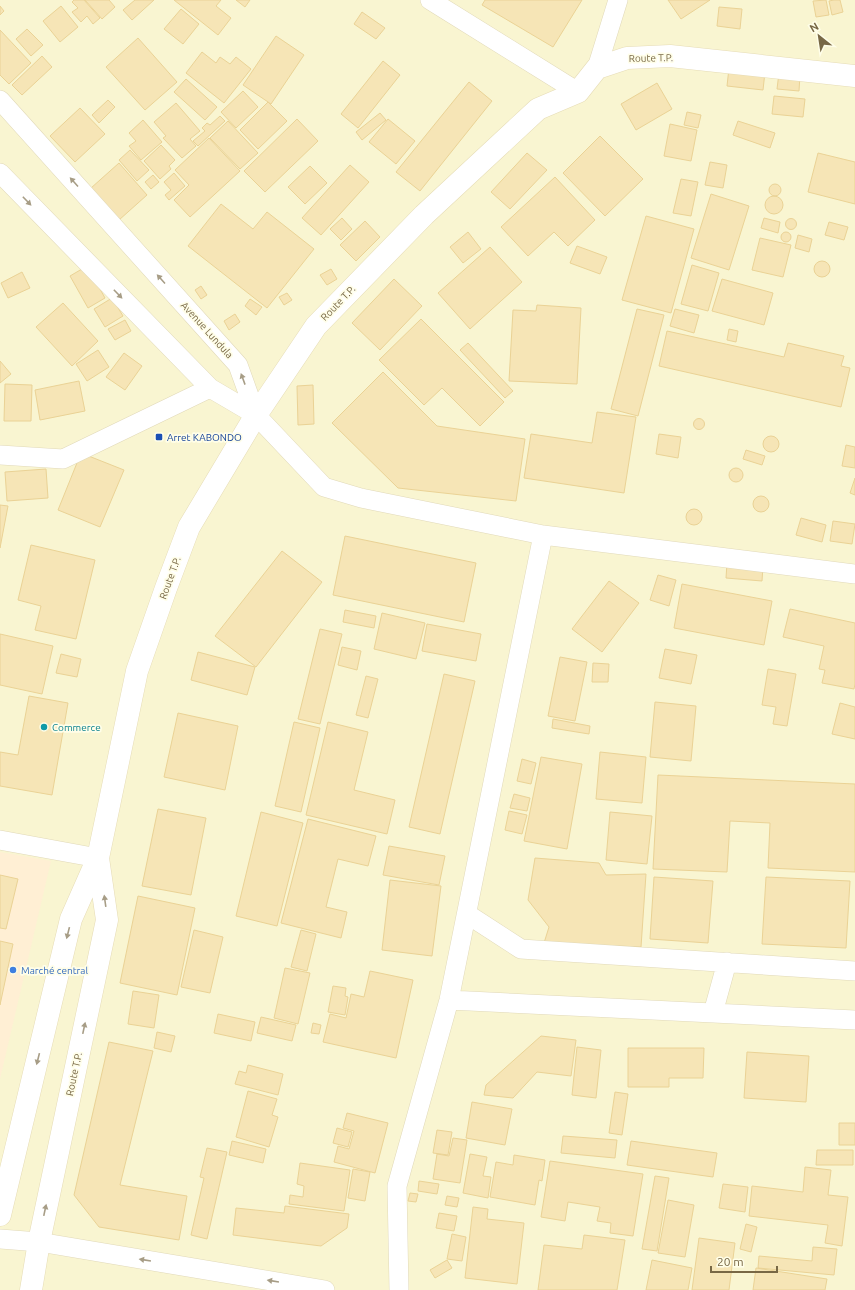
<svg xmlns="http://www.w3.org/2000/svg" width="855" height="1290" font-family="Ubuntu,sans-serif">
  <style>
    .residential { fill: #f9f5d1 }
    .commercial { fill: #ffefd4 }
    .building { fill: #f6e5b6; stroke: #ead295 }
    .lines { fill: none; stroke-linecap: round; stroke-linejoin: round }
    .street-casing { stroke: #e1d9b9; stroke-width: 20 }
    .secondary-casing { stroke: #e6dcb6; stroke-width: 23 }
    .street { stroke: #fff; stroke-width: 19 }
    .secondary { stroke: #fff; stroke-width: 22 }
    .oneway { fill: #a79d86 }
    .transit-dot { fill: #1a4fb4; stroke: #fffee9; stroke-width: 1.5 }
    .culture-dot { fill: #0f9aa8; stroke: #fffee9; stroke-width: 1.5 }
    .shop-dot { fill: #3f7fe0; stroke: #fffee9; stroke-width: 1.5 }
    .labels { text-anchor: middle; dominant-baseline: central; stroke-width: 3.5; stroke-linejoin: round; paint-order: stroke }
    .street-label { font-size: 10px; fill: #786845; stroke: #fffee9 }
    .transit-label { font-size: 10px; fill: #164399; stroke: #fffee9; text-anchor: start }
    .culture-label { font-size: 10px; fill: #0d838f; stroke: #fffee9; text-anchor: start }
    .shop-label { font-size: 10px; fill: #366cbe; stroke: #fffee9; text-anchor: start }
  </style>
  <rect width="100%" height="100%" fill="#fefde1"/>
  <path class="residential" d="M0,0h855v1290h-855z"/>
  <path class="commercial" d="M0,852l51,9 -51,218z"/>
  <path class="building" d="M74,0h10l16,18 -7,6 -6,-8 -6,6 -9,-10 6,-4 -6,-6z
    M85,0h24l6,7 -13,12z
    M135,0h19l-22,20 -9,-10z
    M174,0h47l-5,6 15,12 -13,17z
    M236,0h14l-5,7z
    M485,0h97l-29,47 -71,-42z
    M668,0h42l-29,19z
    M826,0l3,15 -13,2 -3,-16z
    M834,0h6l3,12 -11,3 -3,-14z
    M0,6l4,5 -4,4z
    M61,6l17,21 -18,15 -17,-21z
    M719,7l23,2 -2,20 -23,-3z
    M181,9l18,15 -16,20 -19,-15z
    M362,12l23,16 -9,11 -22,-15z
    M27,29l16,16 -12,11 -15,-17z
    M0,30l31,33 -22,21 -9,-9z
    M276,36l28,19 -33,49 -28,-19z
    M138,38l39,44 -32,28 -39,-43z
    M202,52l14,11 4,-6 10,7 6,-7 15,12 -27,34 -38,-30z
    M42,56l10,11 -30,28 -10,-10z
    M383,61l17,14 -42,53 -17,-14z
    M729,68l36,4 -2,18 -36,-4z
    M779,73l21,2 -1,16 -22,-2z
    M186,79l31,28 -12,13 -31,-28z
    M469,82l23,19 -72,90 -24,-19z
    M657,83l15,26 -36,21 -15,-26z
    M243,91l15,16 -22,21 -15,-16z
    M774,96l31,3 -2,18 -31,-3z
    M108,100l7,7 -16,16 -7,-8z
    M268,102l19,19 -29,28 -18,-19z
    M176,103l24,28 -10,8 6,7 -14,12 -19,-20 3,-2 -12,-14z
    M80,108l25,26 -30,28 -25,-26z
    M687,112l14,3 -3,13 -14,-3z
    M380,113l6,7 -24,20 -6,-8z
    M220,116l5,5 -27,25 -5,-5 12,-10 -3,-3 5,-5 3,2z
    M297,119l21,22 -53,51 -21,-21z
    M388,119l27,22 -19,23 -27,-22z
    M143,120l19,22 -21,18 -12,-14 7,-5 -7,-8z
    M228,121l30,32 -18,16 -30,-31z
    M738,121l37,12 -5,15 -37,-13z
    M670,124l27,6 -6,31 -27,-5z
    M600,136l43,43 -38,37 -42,-43z
    M209,138l31,33 -50,46 -16,-17 15,-15 -14,-15z
    M161,145l14,15 -6,6 2,3 -11,10 -16,-18z
    M130,150l19,20 -12,11 -18,-21z
    M527,153l20,17 -37,39 -19,-17z
    M818,153l37,9v42l-47,-12z
    M710,162l17,3 -4,23 -18,-3z
    M119,163l28,32 -28,25 -28,-32z
    M350,165l19,17 -48,53 -19,-17z
    M310,166l17,17 -22,21 -17,-17z
    M174,173l11,13 -16,14 -4,-5 6,-5 -7,-8z
    M153,175l6,7 -8,7 -6,-7z
    M555,177l40,43 -27,26 -14,-14 -26,24 -27,-29z
    M681,179l17,3 -7,34 -18,-3z
    M769 190a6 6 0 1 1 12 0a6 6 0 1 1-12 0Z
    M711,194l38,12 -20,64 -38,-12z
    M765 205a9 9 0 1 1 18 0a9 9 0 1 1-18 0Z
    M221,204l32,25 14,-17 47,37 -47,59 -79,-62z
    M646,216l48,13 -23,84 -49,-13z
    M342,218l10,11 -11,11 -11,-11z
    M764,218l16,4 -2,11 -17,-5z
    M785.5 224a5.5 5.5 0 1 1 11 0a5.5 5.5 0 1 1-11 0Z
    M365,221l15,16 -24,24 -16,-16z
    M829,222l19,5 -4,13 -19,-5z
    M468,232l13,17 -18,14 -13,-16z
    M781 237a5 5 0 1 1 10 0a5 5 0 1 1-10 0Z
    M798,235l14,4 -3,13 -14,-4z
    M760,238l31,7 -8,32 -31,-7z
    M577,246l30,11 -7,17 -30,-11z
    M490,247l32,35 -52,47 -32,-36z
    M814 269a8 8 0 1 1 16 0a8 8 0 1 1-16 0Z
    M692,265l27,8 -11,38 -27,-7z
    M87,266l18,32 -17,10 -18,-32z
    M331,269l6,10 -10,6 -7,-10z
    M22,272l8,16 -22,10 -7,-15z
    M394,279l28,27 -42,44 -28,-27z
    M722,279l51,14 -9,32 -52,-14z
    M201,286l6,9 -6,4 -6,-9z
    M287,293l5,7 -8,5 -5,-8z
    M112,298l11,18 -18,11 -11,-18z
    M250,299l12,8 -6,8 -11,-9z
    M63,303l35,38 -26,25 -36,-39z
    M537,305l44,3 -4,76 -68,-3 4,-71 23,1z
    M637,309l27,6 -26,101 -27,-7z
    M675,309l24,6 -5,18 -24,-7z
    M235,314l5,8 -11,8 -5,-9z
    M421,319l83,83 -24,24 -38,-38 -18,17 -45,-45z
    M125,320l6,11 -16,9 -7,-11z
    M729,329l9,2 -2,11 -9,-2z
    M667,331l117,26 4,-14 56,13 -3,10 9,2 -9,39 -182,-41z
    M468,343l45,48 -8,7 -45,-48z
    M98,350l11,17 -22,14 -11,-17z
    M124,353l18,13 -17,24 -19,-13z
    M0,361l11,13 -11,9z
    M383,372l54,54 88,13 -9,62 -118,-13 -66,-65z
    M79,381l6,30 -45,9 -5,-30z
    M5,384l27,1 -1,36h-27z
    M313,385l1,39 -16,1 -1,-39z
    M597,412l39,5 -12,76 -100,-15 7,-44 61,9z
    M693.5 424a5.5 5.5 0 1 1 11 0a5.5 5.5 0 1 1-11 0Z
    M659,434l22,3 -3,21 -22,-4z
    M763 444a8 8 0 1 1 16 0a8 8 0 1 1-16 0Z
    M846,445l9,2v21l-13,-2z
    M746,450l19,6 -3,9 -19,-6z
    M81,453l43,17 -24,57 -42,-17z
    M729 475a7 7 0 1 1 14 0a7 7 0 1 1-14 0Z
    M46,469l2,29 -41,3 -2,-29z
    M855,478v17l-5,-2z
    M753 504a8 8 0 1 1 16 0a8 8 0 1 1-16 0Z
    M0,505l8,1 -8,42z
    M686 517a8 8 0 1 1 16 0a8 8 0 1 1-16 0Z
    M801,518l25,7 -4,17 -26,-7z
    M833,521l22,3 -3,20 -22,-3z
    M345,536l131,27 -12,59 -131,-27z
    M31,545l64,15 -19,79 -41,-9 6,-24 -23,-6z
    M282,551l40,31 -66,85 -41,-31z
    M727,563l36,3 -1,15 -36,-3z
    M658,575l18,5 -7,26 -19,-6z
    M609,581l30,22 -37,49 -30,-23z
    M682,584l90,17 -8,44 -90,-17z
    M790,609l65,14v61l-1,5 -32,-6 3,-13 -6,-1 5,-23 -41,-9z
    M345,610l31,6 -2,12 -31,-6z
    M382,613l43,10 -9,36 -42,-10z
    M427,624l54,10 -5,27 -54,-10z
    M320,629l22,5 -22,90 -22,-5z
    M0,634l53,12 -11,48 -42,-9z
    M342,647l19,4 -4,19 -19,-5z
    M665,649l32,6 -6,29 -32,-6z
    M198,652l57,15 -8,28 -56,-15z
    M61,654l20,5 -4,18 -21,-4z
    M560,657l27,5 -12,59 -27,-5z
    M593,663l16,1 -1,18h-16z
    M768,669l28,5 -9,52 -14,-2 3,-17 -14,-2z
    M444,674l31,7 -35,153 -31,-7z
    M366,676l12,3 -10,39 -12,-3z
    M29,696l39,7 -16,92 -52,-9v-34l18,3z
    M655,702l41,4 -5,55 -41,-4z
    M840,703l15,4v32l-23,-5z
    M178,713l60,13 -13,64 -61,-13z
    M553,719l37,7 -1,8 -37,-6z
    M294,722l26,6 -19,84 -26,-6z
    M328,722l40,10 -14,58 41,10 -8,34 -81,-19z
    M600,752l46,5 -4,46 -46,-4z
    M541,757l41,7 -15,85 -43,-8z
    M522,759l14,4 -5,21 -14,-3z
    M658,775l197,9v88l-87,-4 2,-45 -40,-2 -3,51 -74,-3z
    M514,794l16,4 -3,13 -17,-3z
    M158,809l48,9 -15,77 -49,-9z
    M509,811l18,4 -5,19 -17,-4z
    M261,812l42,11 -26,103 -41,-10z
    M610,812l42,4 -5,48 -41,-4z
    M308,819l68,17 -8,30 -30,-7 -12,48 21,5 -6,26 -60,-15z
    M389,846l56,10 -6,29 -56,-10z
    M535,858l64,5 7,12 40,-1 -5,73 -97,-4 5,-16 -21,-27z
    M0,875l18,4 -12,50 -6,-1z
    M654,877l59,4 -5,62 -58,-4z
    M766,877l84,4 -4,67 -84,-4z
    M390,880l51,6 -9,70 -50,-6z
    M138,896l57,12 -18,87 -57,-12z
    M194,930l29,7 -13,56 -29,-6z
    M301,930l15,4 -9,37 -16,-4z
    M0,941l13,3 -13,61z
    M285,968l25,5 -12,51 -24,-6z
    M370,971l43,9 -17,78 -73,-16 7,-28 16,4 5,-24 13,3z
    M333,986l13,2 -1,8 3,1 -3,18 -17,-3z
    M133,991l26,4 -5,33 -26,-4z
    M218,1014l37,8 -4,19 -37,-8z
    M261,1017l35,8 -4,16 -35,-8z
    M313,1023l8,2 -2,9 -8,-1z
    M157,1032l18,4 -4,16 -17,-4z
    M541,1036l35,4 -5,36 -34,-4 -24,26 -29,-3 2,-10z
    M109,1042l44,9 -33,134 67,11 -8,44 -80,-13 -25,-32z
    M577,1047l24,3 -5,48 -24,-3z
    M628,1048h76l-1,30h-34v9h-41z
    M747,1052l62,4 -3,46 -62,-4z
    M248,1065l35,9 -5,21 -43,-11 4,-13 7,2z
    M248,1091l29,8 -5,16 6,2 -9,30 -33,-10z
    M615,1092l13,2 -6,41 -13,-2z
    M472,1102l40,7 -7,36 -39,-7z
    M347,1113l41,10 -13,50 -41,-11 4,-16 11,3 5,-18 -11,-3z
    M839,1123h16v22h-16z
    M337,1128l15,4 -4,15 -15,-4z
    M437,1130l15,2 -4,23 -15,-2z
    M563,1136l54,4 -2,18 -54,-5z
    M453,1138l14,2 -7,43 -27,-4 4,-25 12,2z
    M232,1141l34,8 -3,14 -34,-8z
    M631,1141l86,12 -4,24 -86,-12z
    M207,1148l20,4 -20,87 -16,-4 13,-57 -4,-1z
    M817,1150h36v15h-37z
    M470,1154l17,3 -4,19 8,1 -3,21 -25,-5z
    M514,1155l31,5 -3,21 -3,-1 -4,25 -45,-8 6,-35 17,3z
    M550,1161l93,13 -10,62 -23,-3 1,-10 -14,-2 3,-14 -32,-5 -3,19 -24,-4z
    M300,1163l50,7 -6,41 -55,-7 1,-9 13,2 1,-11 -7,-2z
    M805,1167l26,3 -3,25 20,2 -6,49 -17,-3 3,-18 -79,-9 3,-30 51,6z
    M353,1169l17,3 -5,29 -17,-3z
    M655,1176l14,2 -12,73 -15,-2z
    M419,1181l20,3 -2,10 -19,-3z
    M723,1184l25,3 -3,25 -26,-4z
    M410,1193l8,1 -2,8 -8,-1z
    M447,1196l12,2 -2,9 -12,-2z
    M668,1200l26,5 -9,52 -27,-4z
    M285,1206l64,8 -2,14 -26,18 -88,-11 3,-27 48,5z
    M473,1207l15,2 -1,10 37,4 -7,61 -52,-6z
    M439,1213l18,3 -3,15 -18,-3z
    M746,1224l11,3 -6,25 -11,-3z
    M452,1234l14,3 -4,24 -15,-2z
    M584,1235l41,5 -8,50h-79l6,-45 38,4z
    M699,1238l36,5 -6,47h-37z
    M813,1247l24,2 -3,26 -76,-7 1,-12 53,5z
    M447,1260l5,8 -17,10 -5,-8z
    M652,1260l40,8 -4,22h-42z
    M756,1268l71,11 -2,11h-72z"/>
  <g class="lines">
    <g class="street-casing">
      <path id="street" d="M430,0l148,92
        M597,68l21,-68
        M0,100l238,265 18,50
        M0,173l210,215 46,27 68,72 37,11 182,37 312,39
        M0,455l63,4 147,-71
        M0,840l98,18
        M467,914l54,35 334,22
        M449,1000l406,20
        M713,1013l14,-51
        M0,1239l39,3 286,48
        M399,1290l-2,-104 52,-186 94,-465"/>
    </g>
    <g class="secondary-casing">
      <path id="secondary" d="M0,1215l71,-296 27,-61 39,-187 29,-83 23,-61 67,-112 60,-89 108,-111 114,-106 40,-17 19,-24 30,-10 43,-2 185,20
        M31,1290l8,-48 68,-322 -9,-62"/>
    </g>
    <use href="#street" class="street"/>
    <use href="#secondary" class="secondary"/>
  </g>
  <defs><path id="oneway-solid" d="M-6-.8H1V-3.2L6.5 0L1 3.2V.8H-6Z"/></defs>
  <g class="oneway">
    <use href="#oneway-solid" transform="translate(74 182) rotate(-132)"/>
    <use href="#oneway-solid" transform="translate(27 201) rotate(46)"/>
    <use href="#oneway-solid" transform="translate(161 279) rotate(-132)"/>
    <use href="#oneway-solid" transform="translate(118 294) rotate(46)"/>
    <use href="#oneway-solid" transform="translate(243 379) rotate(-110)"/>
    <use href="#oneway-solid" transform="translate(105 901) rotate(-98)"/>
    <use href="#oneway-solid" transform="translate(68 933) rotate(104)"/>
    <use href="#oneway-solid" transform="translate(84 1028) rotate(-78)"/>
    <use href="#oneway-solid" transform="translate(38 1059) rotate(104)"/>
    <use href="#oneway-solid" transform="translate(45 1210) rotate(-78)"/>
    <use href="#oneway-solid" transform="translate(145 1260) rotate(-171)"/>
    <use href="#oneway-solid" transform="translate(273 1281) rotate(-171)"/>
  </g>
  <rect class="transit-dot" x="155" y="433" width="8" height="8" rx="2"/>
  <circle class="culture-dot" cx="44" cy="727" r="4"/>
  <circle class="shop-dot" cx="13" cy="970" r="4"/>
  <g class="labels">
    <g class="street-label">
      <text transform="translate(651 58) rotate(-1)">Route T.P.</text>
      <text transform="translate(338 303) rotate(-46)">Route T.P.</text>
      <text transform="translate(207 330) rotate(48)">Avenue Lundula</text>
      <text transform="translate(170 578) rotate(-70)">Route T.P.</text>
      <text transform="translate(74 1074) rotate(-78)">Route T.P.</text>
    </g>
    <g class="transit-label">
      <text x="167" y="437">Arret KABONDO</text>
    </g>
    <g class="culture-label">
      <text x="52" y="727">Commerce</text>
    </g>
    <g class="shop-label">
      <text x="21" y="970">Marché central</text>
    </g>
  </g>
  <g transform="translate(819 36) rotate(330)" stroke="#fffee9" stroke-width="3" paint-order="stroke">
  <path d="M0-3L7 15L0 10L-7 15Z" fill="#786845"/>
  <text y="-6" font-size="11" font-weight="bold" text-anchor="middle" fill="#786845">N</text>
  </g>
  <path d="M711 1266v6h66v-6" fill="none" stroke="#786845" stroke-width="2"/>
  <text x="717" y="1266" font-size="12" fill="#786845" stroke="#fffee9" stroke-width="3" paint-order="stroke">20 m</text>
</svg>
